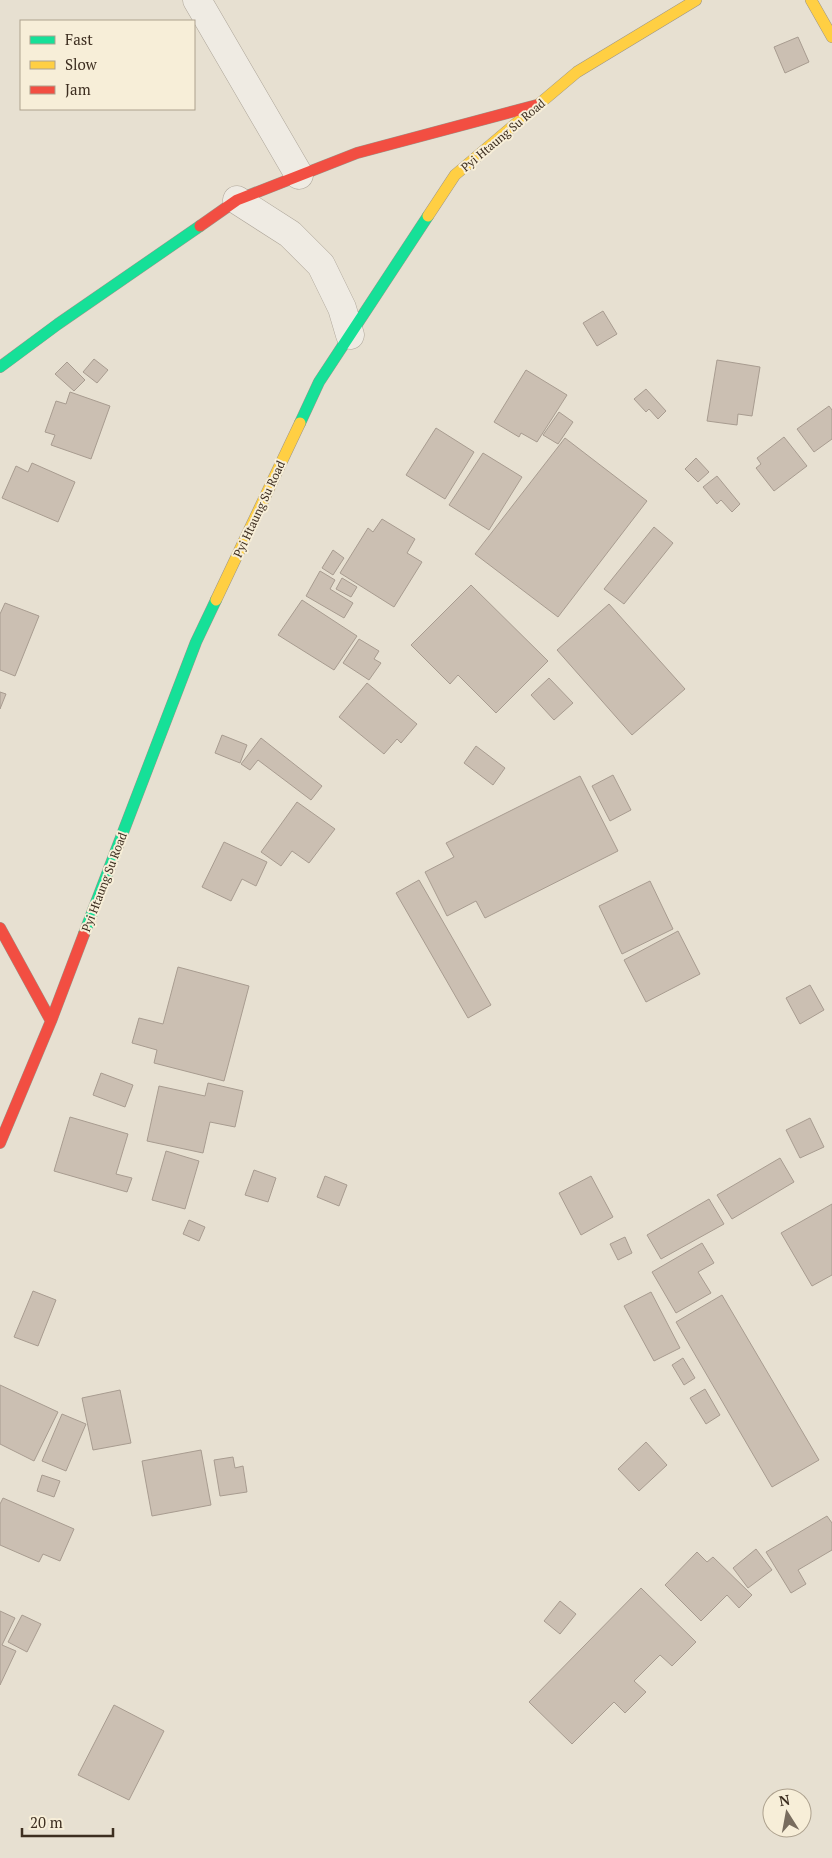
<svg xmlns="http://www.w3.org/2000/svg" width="832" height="1858" font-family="'PT Serif',serif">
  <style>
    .building { fill: #cbbfb2; stroke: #a89c90 }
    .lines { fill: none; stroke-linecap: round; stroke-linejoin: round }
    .street-casing { stroke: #ada599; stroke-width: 29 }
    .fast-casing { stroke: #9c958a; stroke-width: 12 }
    .slow-casing { stroke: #9c958a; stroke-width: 12 }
    .jam-casing { stroke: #9c958a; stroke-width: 12 }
    .street { stroke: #efebe3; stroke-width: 28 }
    .fast { stroke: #16e098; stroke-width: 11 }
    .slow { stroke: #ffcf43; stroke-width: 11 }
    .jam { stroke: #f24e42; stroke-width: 11 }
    .labels { text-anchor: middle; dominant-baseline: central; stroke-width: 4; stroke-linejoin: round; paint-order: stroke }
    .street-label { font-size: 12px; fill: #3d2e20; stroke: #f7eed8 }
  </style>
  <rect width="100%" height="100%" fill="#e7e0d1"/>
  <path class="building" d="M798,37l11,25 -24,11 -11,-26z
    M603,311l14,23 -20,12 -14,-23z
    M94,359l14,11 -11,13 -14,-11z
    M717,360l43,7 -8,49 -14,-2 -1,11 -30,-4z
    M67,362l18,18 -11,11 -19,-17z
    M526,370l41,25 -30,47 -16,-9 -2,4 -25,-15z
    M646,389l20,22 -8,8 -9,-10 -3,3 -12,-13z
    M70,392l40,14 -19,53 -40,-14 4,-10 -10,-3 11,-31 10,3z
    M829,406l3,4v29l-18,13 -17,-23z
    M559,412l14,10 -15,22 -15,-9z
    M436,428l38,24 -29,47 -39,-24z
    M784,437l23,29 -33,25 -18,-23 5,-4 -4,-6z
    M565,438l82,63 -89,116 -83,-63z
    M483,453l39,24 -33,53 -40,-25z
    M696,458l13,14 -11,10 -13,-13z
    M32,463l43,19 -17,40 -56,-24 14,-32 12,6z
    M717,476l23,28 -8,8 -11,-12 -4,4 -14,-17z
    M382,519l33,20 -8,14 15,9 -28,45 -54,-34 28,-45 5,4z
    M654,527l19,16 -49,61 -20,-15z
    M333,550l11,8 -11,17 -11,-7z
    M320,571l15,9 -5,9 23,14 -9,15 -38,-22z
    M342,578l15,9 -6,10 -15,-8z
    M471,585l77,76 -52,52 -38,-38 -8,9 -39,-39z
    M302,600l55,36 -23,34 -56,-35z
    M5,603l34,13 -24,60 -15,-6v-56z
    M609,604l76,85 -53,46 -75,-85z
    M359,639l20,12 -5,8 7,4 -12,17 -26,-17z
    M549,678l24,25 -19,17 -23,-25z
    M367,683l50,41 -16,19 -4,-4 -13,15 -45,-37z
    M0,692l6,2 -6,15z
    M222,735l25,10 -7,18 -25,-10z
    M261,738l61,48 -11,14 -53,-40 -8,10 -9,-6z
    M476,746l29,22 -12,17 -29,-22z
    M613,775l18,35 -21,11 -18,-35z
    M580,776l38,75 -133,67 -9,-17 -29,15 -22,-44 29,-15 -8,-14z
    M297,802l38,27 -26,34 -17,-12 -11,15 -20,-14z
    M224,842l43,20 -11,24 -14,-7 -11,22 -29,-14z
    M419,880l72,125 -23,13 -72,-125z
    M650,881l23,48 -51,25 -23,-48z
    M678,931l22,43 -54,28 -22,-42z
    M178,967l71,19 -25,95 -70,-18 3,-13 -25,-7 7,-25 24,6z
    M810,985l14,25 -24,14 -14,-26z
    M101,1073l32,12 -8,22 -32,-12z
    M208,1083l35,8 -8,36 -25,-5 -7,31 -56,-12 12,-55 46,10z
    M70,1117l58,17 -12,40 16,4 -5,14 -73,-21z
    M810,1118l14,29 -24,11 -14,-28z
    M166,1151l33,10 -14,48 -33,-9z
    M780,1158l14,24 -62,37 -15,-24z
    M254,1170l22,8 -8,24 -23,-7z
    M325,1176l22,9 -8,21 -22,-9z
    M591,1176l22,41 -32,18 -22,-42z
    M709,1199l15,25 -63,35 -14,-24z
    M832,1204v71l-20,11 -31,-53z
    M189,1220l16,7 -6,14 -16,-7z
    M625,1237l7,16 -14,7 -8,-16z
    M702,1243l12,20 -16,9 13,21 -35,20 -24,-41z
    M33,1291l23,9 -18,46 -24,-9z
    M651,1292l29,56 -26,13 -30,-55z
    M722,1295l97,165 -47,27 -96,-165z
    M683,1358l12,20 -11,7 -12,-20z
    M0,1385l58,27 -24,49 -34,-17z
    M705,1389l15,26 -14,9 -16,-26z
    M120,1390l11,53 -38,7 -11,-52z
    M62,1414l24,10 -20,47 -24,-10z
    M646,1442l21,23 -28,26 -21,-22z
    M201,1450l10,55 -59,11 -10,-55z
    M233,1457l2,11 8,-2 4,26 -27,4 -6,-36z
    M42,1475l18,6 -6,16 -17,-6z
    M3,1498l71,31 -14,32 -17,-7 -4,8 -39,-17v-41z
    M827,1516l5,7v27l-34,20 8,14 -15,9 -25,-41z
    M756,1549l16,21 -24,18 -15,-20z
    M697,1552l10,10 6,-5 39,38 -13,13 -12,-13 -26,26 -36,-36z
    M641,1588l55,54 -24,24 -12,-11 -26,26 12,11 -21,21 -11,-11 -42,42 -43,-42z
    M560,1601l16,13 -16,20 -16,-13z
    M0,1611l15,7 -13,27 14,6 -16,34z
    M22,1615l19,9 -14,28 -19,-10z
    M114,1705l50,26 -35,69 -51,-25z"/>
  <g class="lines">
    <g class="street-casing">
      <path id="street" d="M197,0l102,175
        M237,200l53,34 31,31 21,43 8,27"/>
    </g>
    <g class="fast-casing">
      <path id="fast" d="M0,367l58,-43 142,-98
        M300,423l19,-41 109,-166
        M84,934l112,-292 20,-42"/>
    </g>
    <g class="slow-casing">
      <path id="slow" d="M811,0l21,37
        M428,216l27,-41 122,-103 119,-72
        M216,600l84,-177"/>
    </g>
    <g class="jam-casing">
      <path id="jam" d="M200,226l37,-26 120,-47 180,-48
        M0,928l51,93
        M0,1143l51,-122 33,-87"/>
    </g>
    <use href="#street" class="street"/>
    <use href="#fast" class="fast"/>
    <use href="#slow" class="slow"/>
    <use href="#jam" class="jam"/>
  </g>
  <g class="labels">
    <g class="street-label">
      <text transform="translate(503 135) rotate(-40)">Pyi Htaung Su Road</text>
      <text transform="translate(259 509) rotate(-65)">Pyi Htaung Su Road</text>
      <text transform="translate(104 882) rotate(-69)">Pyi Htaung Su Road</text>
    </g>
  </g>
  <rect x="20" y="20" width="175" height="90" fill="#f7eed8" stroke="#ada18e"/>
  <rect x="30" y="36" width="25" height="8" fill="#16e098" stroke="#ada18e"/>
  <text x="65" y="45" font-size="15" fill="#3d2e20">Fast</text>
  <rect x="30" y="61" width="25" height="8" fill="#ffcf43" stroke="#ada18e"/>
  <text x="65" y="70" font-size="15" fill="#3d2e20">Slow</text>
  <rect x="30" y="86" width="25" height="8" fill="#f24e42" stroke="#ada18e"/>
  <text x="65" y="95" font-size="15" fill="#3d2e20">Jam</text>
  <g transform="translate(787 1813) rotate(349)"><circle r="24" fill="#f7eed8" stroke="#ada18e"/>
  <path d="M0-4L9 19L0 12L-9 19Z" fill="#786c5e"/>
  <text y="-8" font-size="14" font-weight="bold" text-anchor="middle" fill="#3d2e20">N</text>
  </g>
  <path d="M22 1828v8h91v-8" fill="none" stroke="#3d2e20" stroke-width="2.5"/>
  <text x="30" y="1828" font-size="15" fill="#3d2e20" stroke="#f7eed8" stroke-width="4" paint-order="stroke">20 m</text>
</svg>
